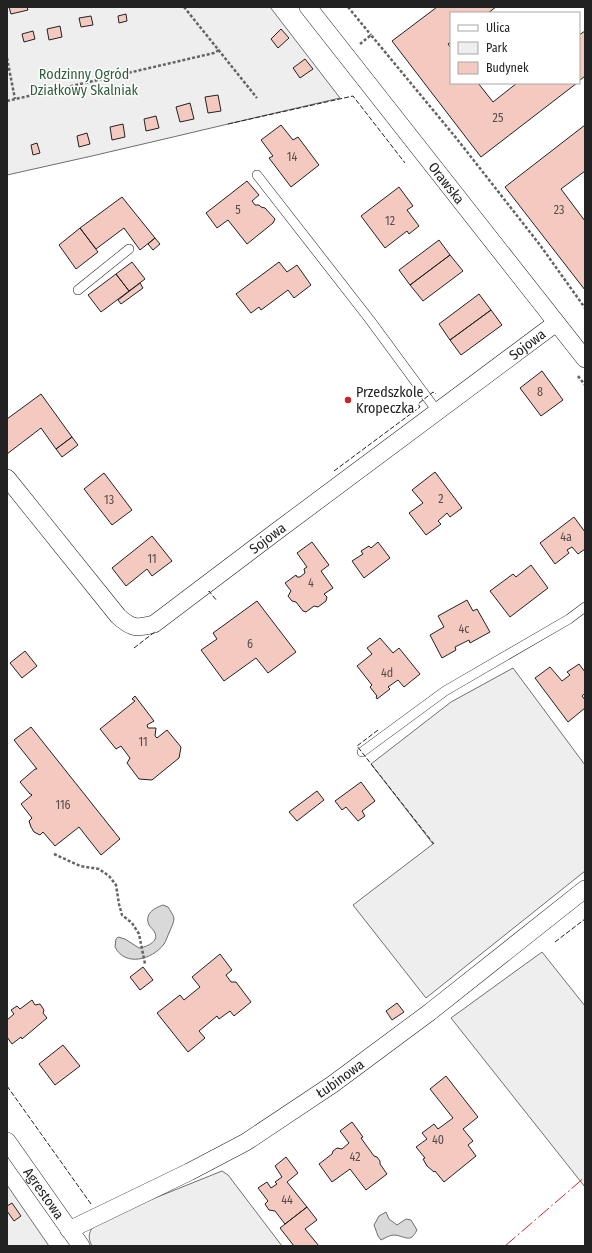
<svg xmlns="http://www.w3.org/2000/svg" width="592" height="1253" font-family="'Fira Sans Condensed',sans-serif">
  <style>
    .green { fill: #eee; stroke: #6f6f6f }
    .water { fill: #d9d9d9; stroke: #6f6f6f }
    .building { fill: #f3c9c0; stroke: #222 }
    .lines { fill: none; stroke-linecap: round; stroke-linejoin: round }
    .service-casing { stroke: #222; stroke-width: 10 }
    .minor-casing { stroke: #222; stroke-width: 18 }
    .path { stroke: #646464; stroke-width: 2.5; stroke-dasharray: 3 2; stroke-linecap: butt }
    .service { stroke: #fff; stroke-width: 9 }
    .minor { stroke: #fff; stroke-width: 17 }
    .fence { stroke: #222; stroke-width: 1; stroke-dasharray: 5 2; stroke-linecap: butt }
    .power { stroke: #c62828; stroke-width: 1; stroke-dasharray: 14 3 2 3; stroke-linecap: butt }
    .poi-dot { fill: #c62828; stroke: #fff; stroke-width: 1.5 }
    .labels { text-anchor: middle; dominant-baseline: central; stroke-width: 3; stroke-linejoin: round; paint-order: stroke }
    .number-label { font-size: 12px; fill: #564c4a }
    .park-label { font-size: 14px; fill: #2f5e38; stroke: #fff }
    .street-label { font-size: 14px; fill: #222; stroke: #fff }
    .poi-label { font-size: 14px; fill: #222; stroke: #fff; text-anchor: start }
  </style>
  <rect width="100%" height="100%" fill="#fff"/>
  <path class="green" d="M7,7h263l70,91c-111,25 -222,53 -333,77z
    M513,668l72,97v106l-159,127 -73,-93 80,-61 -62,-80 80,-62z
    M542,952l43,54v181l-134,-169z
    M222,1171l6,4 54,71h-190c-4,-7 -4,-14 2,-20 7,-8 30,-15 41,-20 29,-12 58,-23 87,-35z
    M7,1185l42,61h-42z"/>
  <path class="water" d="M163,905l5,2c2,3 5,8 6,11 0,5 -3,10 -5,15 -2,4 -3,8 -5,11 -12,16 -39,23 -49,3l1,-8 2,-2 7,2 14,9c7,-1 20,-6 16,-15 -1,-3 -4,-5 -6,-8 -5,-11 5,-17 14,-20z
    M386,1212l3,7 8,6 9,-6 5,1 6,10c-7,14 -11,6 -23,5 -4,0 -9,3 -13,5l-3,-4 -4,-11 5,-9z"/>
  <path class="building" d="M9,7h18l1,3 -17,4z
    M437,7h59l-8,6h-37v29l-3,2 3,4v35h27l15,19 24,-19h60l-96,74 -89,-116z
    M126,14l1,7 -8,2 -1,-7z
    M91,16l2,9 -12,2 -2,-9z
    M60,26l2,11 -13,3 -2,-11z
    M281,29l8,9 -11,10 -7,-9z
    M33,31l2,8 -11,3 -2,-8z
    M585,31v45l-6,5v-46z
    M305,59l8,10 -13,9 -7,-10z
    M218,95l3,16 -13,2 -3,-16z
    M190,103l4,16 -14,3 -4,-15z
    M156,116l3,12 -13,3 -2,-12z
    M123,124l2,13 -13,3 -2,-13z
    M281,125l12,15 5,-3 21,28 -28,22 -22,-29 4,-2 -12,-16z
    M585,125v46l-24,18 24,32v69l-80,-103z
    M87,133l3,11 -11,3 -2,-11z
    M37,143l3,10 -7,2 -2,-10z
    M247,181l12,14 -7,6 3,4h4l2,2 4,1 10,11 -2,4 -26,21 -19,-24 -11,8 -11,-15z
    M399,187l14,19 -6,4 12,16 -10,8 -2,-3 -22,17 -24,-32z
    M122,197l33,41 -15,12 -16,-22 -28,21 -16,-21z
    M80,228l18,24 -22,17 -17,-24z
    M155,238l5,6 -7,6 -5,-6z
    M439,240l11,15 -40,30 -11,-15z
    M450,255l13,16 -40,30 -13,-16z
    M132,262l13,17 -16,12 -13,-17z
    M279,262l8,10 10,-7 14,20 -17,13 -6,-8 -27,20 -2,-3 -8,6 -15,-19z
    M116,274l13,17 -28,21 -13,-17z
    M140,283l3,5 -22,16 -3,-4z
    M479,294l12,16 -41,30 -11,-16z
    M491,310l11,15 -41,30 -11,-15z
    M542,371l21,29 -22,16 -21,-28z
    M41,394l31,43 -16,12 -15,-21 -34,26v-35z
    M72,437l6,8 -16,12 -6,-8z
    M435,472l27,36 -12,9 -3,-4 -9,8 3,3 -15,11 -17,-22 14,-10 -11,-13z
    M104,473l28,37 -20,15 -28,-36z
    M574,517l11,15v17l-7,5 -6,-7 -5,3 2,3 -14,11 -15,-21z
    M152,536l20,25 -20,15 -5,-7 -21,17 -14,-18z
    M312,542l17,23 -8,6 12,17 -9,6 3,3 -1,4 -8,6 -4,-1 -8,6 -3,-1 -7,-9 -4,-1 -4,-5 3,-5 -6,-8 11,-8 1,2h3l5,-4 -1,-4 3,-2 -10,-14z
    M378,542l12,16 -26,20 -12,-17 11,-7 -2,-3 8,-5 2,2z
    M531,565l17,23 -38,29 -20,-26 23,-17 3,3z
    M467,600l6,11 4,-2 13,23 -20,11 -1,-3 -14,7 1,3 -14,8 -12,-23 14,-8 -6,-11z
    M257,601l39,51 -28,21 -12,-15 -32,23 -23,-31 16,-11 -4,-6z
    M380,638l13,15 6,-5 21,26 -16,13 -6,-7 -10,7 2,2 -13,10 -1,-2 1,-1 -7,-9 2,-2 -15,-19 15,-12 -5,-6z
    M25,651l12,15 -15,12 -12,-15z
    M579,664l6,8v21l-3,3 3,4v8l-17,14 -33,-44 15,-11 12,14 8,-6 -3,-3z
    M135,696l19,25 -7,4 1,3h8l-1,8 2,2 10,-8 14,17 -2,11 -27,22 -13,-1 -12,-16 3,-5 -9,-12 -5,3 -16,-20 35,-28 -3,-2z
    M31,727l89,112 -19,16 -22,-28 -24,19 -12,-14 -3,3 -6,-3 -3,-5 -2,-6 3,-3 -11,-14 11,-9 -1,-1h-1l-10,-12 15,-13h2l-23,-29z
    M361,782l14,19 -13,10 3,5 -7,5 -12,-14 -4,3 -7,-9z
    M317,791l7,9 -27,21 -8,-9z
    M220,954l12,16 -6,5 5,7h5l15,20 -17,14 -4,-5 -11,8 -2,-3 -18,15 6,7 -17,14 -31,-39 23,-18 4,5 16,-13 -8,-10z
    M143,967l10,13 -13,10 -10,-13z
    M32,1000l3,5 5,-1 4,6 -1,3 4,5 -25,21 -1,-2 -9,7 -5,-7v-17l7,-6 -3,-4 6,-4 3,3z
    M397,1003l7,9 -12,8 -6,-9z
    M63,1045l17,21 -25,19 -16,-21z
    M446,1076l32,41 -15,12 10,12 -5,4 8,11 -32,26 -9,-11 -1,1 -7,-6 -4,-7 2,-1 -9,-11 11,-8 -5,-6 12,-9 4,5 15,-11 -23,-29z
    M352,1122l11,15 -2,1 13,18 3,1 3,4v3l7,10 -21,16 -16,-21 -18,13 -13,-18 13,-10 1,-3 4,-3 5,1 7,-6 -9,-12z
    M286,1157l12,16 -11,9 20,25 -22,17 -10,-13 -6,-1 -4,-6 3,-3 -10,-13 9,-6 4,6 6,-4 -2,-2 7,-5 -7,-11z
    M12,1203l9,13 -7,5 -7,-10v-5z
    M307,1207l10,13 -12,9 14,17h-25l-14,-18z"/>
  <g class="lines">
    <g class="service-casing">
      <path id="service" d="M257,175l113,145 67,91
        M78,290l51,-41
        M362,752l83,-61 124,-72 16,-12"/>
    </g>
    <g class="minor-casing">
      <g id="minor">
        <path id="s1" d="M308,7l277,352"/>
        <path id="s2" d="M7,478l111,138c13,12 18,13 36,8l119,-90 283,-211"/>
        <path id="s3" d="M7,1141l74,105"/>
        <path id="s4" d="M69,1230l120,-58 57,-30 87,-58 97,-72 155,-123"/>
      </g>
    </g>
    <path class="path" d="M184,7l73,91
      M348,7l23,28
      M360,44l11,-9 86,104 83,106 45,63
      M7,58l8,41
      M7,101l207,-48 5,-3
      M578,376l7,9
      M54,854l26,12 19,3 10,7 7,9 3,19 3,11 10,8 7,11 6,30"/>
    <use href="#service" class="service"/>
    <use href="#minor" class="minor"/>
    <path class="fence" d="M228,124l125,-28 52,67
      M334,471l86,-64 -2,-3 15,-12 3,2
      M209,592v-1l8,10
      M134,648l22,-17
      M378,730l-21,16 77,98
      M555,942l30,-23
      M7,1086l84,118"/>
    <path class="power" d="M505,1246l80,-69"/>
  </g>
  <circle class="poi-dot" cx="348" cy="400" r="4"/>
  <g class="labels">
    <g class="number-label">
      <text x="498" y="118">25</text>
      <text x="292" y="157">14</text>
      <text x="238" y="210">5</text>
      <text x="559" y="210">23</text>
      <text x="390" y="221">12</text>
      <text x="540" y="392">8</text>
      <text x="441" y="499">2</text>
      <text x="109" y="500">13</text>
      <text x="566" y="537">4a</text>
      <text x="152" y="559">11</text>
      <text x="311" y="583">4</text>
      <text x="464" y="629">4c</text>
      <text x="250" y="644">6</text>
      <text x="387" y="673">4d</text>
      <text x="143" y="742">11</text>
      <text x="63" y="805">116</text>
      <text x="438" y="1140">40</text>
      <text x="355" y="1157">42</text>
      <text x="287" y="1200">44</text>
    </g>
    <g class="park-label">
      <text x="84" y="74">Rodzinny Ogród<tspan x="84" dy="16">Działkowy Skalniak</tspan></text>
    </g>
    <g class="street-label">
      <text stroke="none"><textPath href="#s1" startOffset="224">Orawska</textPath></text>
      <text stroke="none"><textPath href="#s2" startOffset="683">Sojowa</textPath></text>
      <text stroke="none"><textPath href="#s2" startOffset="359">Sojowa</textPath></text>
      <text stroke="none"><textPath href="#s4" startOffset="311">Łubinowa</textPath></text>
      <text stroke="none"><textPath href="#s3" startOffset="64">Agrestowa</textPath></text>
    </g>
    <g class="poi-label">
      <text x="356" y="392">Przedszkole<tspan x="356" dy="16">Kropeczka</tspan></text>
    </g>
  </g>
  <rect width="592" height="1253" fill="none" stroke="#222222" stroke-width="16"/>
  <rect x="450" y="12" width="130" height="72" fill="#ffffff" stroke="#a7a7a7"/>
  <rect x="458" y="25" width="20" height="6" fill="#ffffff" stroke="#a7a7a7"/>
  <text x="486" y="32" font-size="12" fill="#222222">Ulica</text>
  <rect x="458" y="42" width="20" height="12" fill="#eeeeee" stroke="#a7a7a7"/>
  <text x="486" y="52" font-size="12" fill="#222222">Park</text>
  <rect x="458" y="62" width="20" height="12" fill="#f3c9c0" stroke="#a7a7a7"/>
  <text x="486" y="72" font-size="12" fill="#222222">Budynek</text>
</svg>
